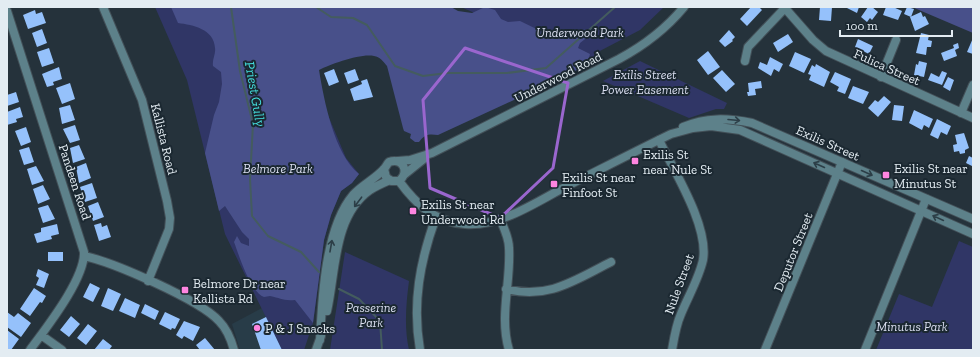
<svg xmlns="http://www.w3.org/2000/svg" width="980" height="357" font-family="'Zilla Slab',serif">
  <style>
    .built { fill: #283c48 }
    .green { fill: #303666 }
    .forest { fill: #48508a }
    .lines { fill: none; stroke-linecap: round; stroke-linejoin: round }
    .stream { stroke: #445c5e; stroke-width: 2 }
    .building { fill: #95c1fb }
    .minor-casing { stroke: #435058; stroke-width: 10 }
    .tertiary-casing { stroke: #435058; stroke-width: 10 }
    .minor { stroke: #5d818a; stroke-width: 8 }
    .tertiary { stroke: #5d818a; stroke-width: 8 }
    .oneway { stroke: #2c3e47 }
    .marked { fill: none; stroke: #9a66ce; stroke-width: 3; stroke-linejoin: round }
    .poi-dot { fill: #fe85e0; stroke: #1b2831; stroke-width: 1.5 }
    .labels { text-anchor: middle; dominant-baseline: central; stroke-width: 4; stroke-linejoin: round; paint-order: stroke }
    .park-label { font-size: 13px; font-style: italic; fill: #dbdff1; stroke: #1b2831 }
    .street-label { font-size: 13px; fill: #e3ecf2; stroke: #1b2831 }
    .poi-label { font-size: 13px; fill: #e3ecf2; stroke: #1b2831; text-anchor: start }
    .water-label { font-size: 14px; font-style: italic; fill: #44dfde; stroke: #1b2831 }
  </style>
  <rect width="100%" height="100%" fill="#25323b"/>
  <path class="built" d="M262,308l20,42h-42l-8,-26z"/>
  <path class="green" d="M155,7h183l-29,63 37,88 13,16 -7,9 -11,8 -10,24 -7,25 -11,83 -9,27h-22l-57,-116 -38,-154z
    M461,7h203l-24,23 -44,23 3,8 -5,5z
    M640,61l87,42 -3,6h-8l-27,9 -86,-37z
    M959,241l14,6v103h-97l23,-56 33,13z
    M345,252l64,29c-3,23 -5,46 0,69h-79z"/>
  <path class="forest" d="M171,7h280l7,4 14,2 13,-6 10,3 6,9 7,3 12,-1 29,14 12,3 12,-6 15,-3 1,7 -9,7 -2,5 12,6 -3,11 -6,4 -143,66c-9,-1 -13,-1 -19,7h-4l-5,-4 1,-4 -7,-3 -1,-3 -16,-62c-4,-5 -7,-9 -13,-10 -13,-3 -43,8 -55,14 5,30 15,84 40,104l-7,9 -11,8 -10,24 -7,25 -11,83 -18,-23c-13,1 -14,-2 -25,-4 -2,0 -4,1 -6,1 -14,-5 -25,-42 -30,-55l3,-6 4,7 8,3v-7l-7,-7 -17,-26 -6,5 -14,-58 9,-38 5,-13 3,-18 -1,-12 -8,-6c-1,-7 3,-12 2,-18 -1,-19 -22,-23 -37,-25z
    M912,7h61v26z"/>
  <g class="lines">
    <path class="stream" d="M231,7l9,64 13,53 -3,55 2,37 16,20 33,16 18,20
      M316,7l15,10 22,1 14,7 28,41 28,10 24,-3h60l39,-5 69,-61
      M339,289l20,10 21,22 2,29"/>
  </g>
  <path class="building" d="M751,7h8l3,3 -15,16 -7,-7z
    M820,7h12l-1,14 -12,-1z
    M845,7h14l-2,6z
    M868,7h4l6,5 -6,8 -2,-2 -3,4 -6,-5z
    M886,7h7l9,4 -4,9 -15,-5z
    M907,7l7,2 -3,8 -7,-3z
    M35,10l1,4 6,-2 4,11 -18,6 -5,-14z
    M921,12l2,5 2,-1 4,8 -14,7 -5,-14z
    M42,29l5,14 -10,4 -5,-14z
    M729,30l6,7 -3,3 1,1 -8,6 -6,-6z
    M921,33l8,2 -1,5 4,1 -1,6h-4l-1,8 -10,-2z
    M788,34l5,8 -15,10 -5,-9z
    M973,38v16l-6,-2z
    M858,39l15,7 -4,8 -14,-7z
    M958,43l1,5 -4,2 2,6 -13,5 -3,-8 13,-5 -1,-3z
    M49,48l5,15 -12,4 -5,-15z
    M708,51l12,16 -12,8 -11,-15z
    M795,52l16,7 -7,14 -15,-7z
    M770,57l13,7 -4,8 -5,-3 -3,7 -13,-8 2,-6 7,3z
    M919,61l8,2 -3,14 -10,-2 2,-11 2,1z
    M816,64l14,8 -6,15 -15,-7 2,-5 -3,-1 4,-9 3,2z
    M59,67l3,12 -9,3 1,3 -7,2 -5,-13z
    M334,69l5,13 -10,4 -5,-13z
    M355,69l4,11 -11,4 -4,-11z
    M722,70l13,14 -9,8 -13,-14z
    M942,71l5,2 -5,12 -14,-5 3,-7 8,4z
    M835,72l16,7 -6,15 -8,-3 2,-4 -9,-5z
    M948,77l6,3 -4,11 -7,-4z
    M367,79l6,18 -19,4 -4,-12 12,-5 -1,-3z
    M761,81l1,7 -7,1 1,6 -8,1 -1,-4h2l-1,-9z
    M70,83l5,16 -13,5 -6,-16z
    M853,86l16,6 -6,12 -15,-6z
    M16,92l3,10 -12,4v-11z
    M884,96l7,6 -13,15 -10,-9 7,-8 3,2z
    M70,105l5,15 -13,4 -3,-16z
    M894,105l10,1 -2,15 -10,-1z
    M20,107l3,10 -7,2 1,3 -10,3v-13z
    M914,110l19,9 -4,9 -5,-3 -2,5 -13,-7z
    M937,119l14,7 -4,9 -6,-3 -3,7 -8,-4z
    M75,125l5,15 -10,3 -7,-14z
    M26,127l5,15 -10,4 -6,-15z
    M964,133l5,15 -4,2v3l-5,1 -1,-3 -5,1 -1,-7 4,-1 -2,-9z
    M79,145l6,14 -12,4 -3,-15z
    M29,147l5,15 -10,3 -5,-15z
    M969,156l4,2 -1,8 -6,-3z
    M86,163l5,15 -12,5 -3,-16z
    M36,166l8,15 -12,4 -5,-16z
    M92,183l5,15 -12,4 -5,-15z
    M43,185l7,14 -12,5 -5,-15z
    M98,202l6,15 -11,4 -5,-15z
    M48,205l7,14 -12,4 -5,-15z
    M101,223l1,4 5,-2 4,12 -12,4 -5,-16z
    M57,224l2,10 -8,2 1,3 -15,4 -3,-9 7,-2v-4z
    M48,252h15v9h-15z
    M38,269l11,5 -5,14 -8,-3 3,-7 -3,-2z
    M90,283l10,5 -7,14 -10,-5z
    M34,288l12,8 -4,7 -2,-1 -10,14 -10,-7z
    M108,288l13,6 -8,17 -12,-5z
    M125,298l15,7 -5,13 -16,-7z
    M145,304l14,7 -4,9 -14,-7z
    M7,312l7,5 4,-4 13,10 -10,14 -14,-10z
    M165,312l15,7 -5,10 -3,-1 -1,2 -12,-6z
    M71,316l9,8 -11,13 -9,-7z
    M266,317l16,33h-21l-9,-26z
    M184,321l16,6 -7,14 -9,-5 -2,3 -6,-4z
    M88,324l9,7 -11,14 -9,-7z
    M7,330l12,9 -8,11h-4z
    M205,338l10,12h-15l-4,-5z
    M103,339l9,7 -3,4h-15z"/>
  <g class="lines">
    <g class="minor-casing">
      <path id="minor" d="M103,7l39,93 25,101 3,17 -1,11 -21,52
        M784,7l29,33 13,11 147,67
        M7,11l77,241c1,27 -38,76 -54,98
        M745,61l3,-14 37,-39
        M881,77l15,-37
        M961,113l12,-28
        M659,140c15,31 50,86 44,120 -4,18 -15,37 -22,54 -5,11 -7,24 -9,36
        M398,161l12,-1 22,-7 187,-94c26,-14 46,-29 65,-52
        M405,174l20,-16
        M500,219c4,9 9,19 9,29 2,35 -10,68 0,102
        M84,256c29,6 116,44 135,65 8,8 12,18 15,29
        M506,289c42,11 69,-9 105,-27
        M41,335l21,15
        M420,350c-8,-47 0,-89 16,-133
        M765,350l77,-188
        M865,350l61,-151"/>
    </g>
    <g class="tertiary-casing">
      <path id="tertiary" d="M683,127c23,-10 45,-9 69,-4l221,96
        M399,181c17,23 35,41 66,43 36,3 71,-22 102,-38 34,-17 69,-35 104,-52l22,-6 18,-2 29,4 233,104
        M327,311c9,-40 6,-95 43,-121 6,-4 13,-7 20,-10
        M320,340c2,-41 5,-112 33,-145 9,-10 22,-16 31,-26 2,-2 3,-5 5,-7 14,-5 21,10 10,19h-8l-5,-4 -2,-8
        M316,350l5,-14"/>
    </g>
    <use href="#minor" class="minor"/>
    <use href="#tertiary" class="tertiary"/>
  </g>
  <defs><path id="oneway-shaft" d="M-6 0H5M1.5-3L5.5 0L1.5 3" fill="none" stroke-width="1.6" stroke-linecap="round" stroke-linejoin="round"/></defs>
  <g class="oneway">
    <use href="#oneway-shaft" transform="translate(734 120) rotate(5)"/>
    <use href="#oneway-shaft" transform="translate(819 165) rotate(-156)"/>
    <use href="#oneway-shaft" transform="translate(867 173) rotate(24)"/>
    <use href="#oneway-shaft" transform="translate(358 202) rotate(127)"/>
    <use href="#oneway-shaft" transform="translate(938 218) rotate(-155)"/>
    <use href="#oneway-shaft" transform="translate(331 246) rotate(-80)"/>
  </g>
  <path class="marked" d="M465,48l103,35 -15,85 -53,50 -70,-30 -7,-88z"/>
  <g class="poi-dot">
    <rect x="631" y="157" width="8" height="8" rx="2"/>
    <rect x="882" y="171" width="8" height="8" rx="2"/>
    <rect x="550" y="180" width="8" height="8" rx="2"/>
    <rect x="409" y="207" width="8" height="8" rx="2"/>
    <rect x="181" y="286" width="8" height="8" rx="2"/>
    <circle cx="257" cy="328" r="4"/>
  </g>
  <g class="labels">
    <g class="park-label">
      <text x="580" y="32">Underwood Park</text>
      <text x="645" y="74">Exilis Street<tspan x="645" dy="15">Power Easement</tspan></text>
      <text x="278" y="168">Belmore Park</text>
      <text x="371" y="307">Passerine<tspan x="371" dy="15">Park</tspan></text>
      <text x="912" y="326">Minutus Park</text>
    </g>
    <g class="street-label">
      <text transform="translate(887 67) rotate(24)">Fulica Street</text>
      <text transform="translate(558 77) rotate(-27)">Underwood Road</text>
      <text transform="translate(164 139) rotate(76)">Kallista Road</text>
      <text transform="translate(828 143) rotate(24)">Exilis Street</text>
      <text transform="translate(75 182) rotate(72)">Pandeen Road</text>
      <text transform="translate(793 252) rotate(-68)">Deputor Street</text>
      <text transform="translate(679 284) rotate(-70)">Nule Street</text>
    </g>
    <g class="poi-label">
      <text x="643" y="154">Exilis St<tspan x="643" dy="15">near Nule St</tspan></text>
      <text x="894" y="168">Exilis St near<tspan x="894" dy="15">Minutus St</tspan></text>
      <text x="562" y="177">Exilis St near<tspan x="562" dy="15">Finfoot St</tspan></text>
      <text x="421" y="204">Exilis St near<tspan x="421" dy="15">Underwood Rd</tspan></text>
      <text x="193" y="283">Belmore Dr near<tspan x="193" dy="15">Kallista Rd</tspan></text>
      <text x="265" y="328">P &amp; J Snacks</text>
    </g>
    <g class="water-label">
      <text transform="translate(255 94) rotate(80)">Priest Gully</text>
    </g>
  </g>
  <rect width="980" height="357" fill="none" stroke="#e3ecf2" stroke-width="16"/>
  <path d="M840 30v6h112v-6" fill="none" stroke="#e3ecf2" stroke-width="2"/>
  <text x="846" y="30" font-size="12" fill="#e3ecf2" stroke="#1b2831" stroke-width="3" paint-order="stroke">100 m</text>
</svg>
